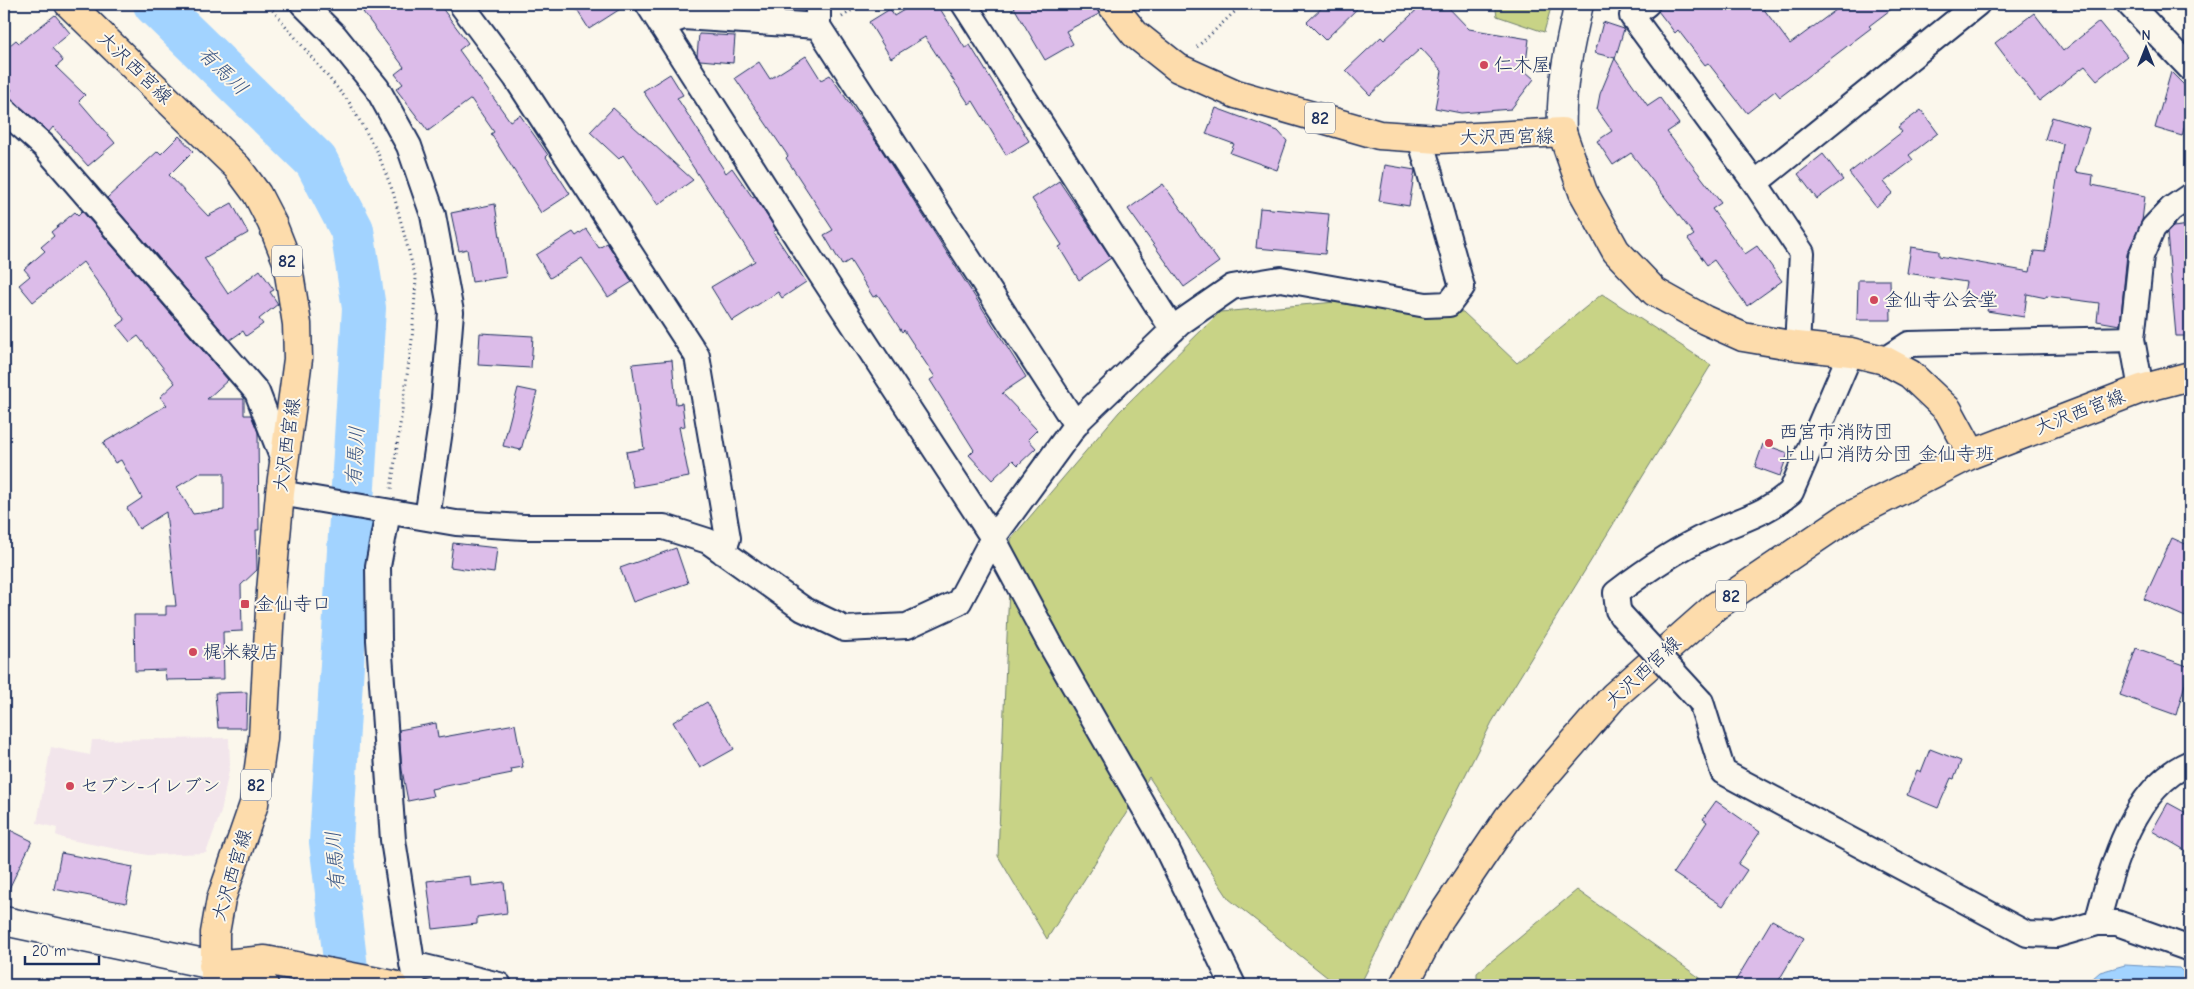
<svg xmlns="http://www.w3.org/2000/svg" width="2194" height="989" font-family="'Comic Neue','Klee One',sans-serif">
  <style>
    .built { fill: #f2e5eb }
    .green { fill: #c8d386; stroke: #728172 }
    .water { fill: #a2d3ff; stroke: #6c91bf }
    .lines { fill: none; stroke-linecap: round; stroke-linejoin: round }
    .river { stroke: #a2d3ff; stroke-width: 44 }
    .building { fill: #dcbce9; stroke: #1b2f5e; fill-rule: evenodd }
    .street-casing { stroke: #1b2f5e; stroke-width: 28 }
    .secondary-casing { stroke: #1b2f5e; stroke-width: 31 }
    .primary-casing { stroke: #1b2f5e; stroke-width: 31 }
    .path { stroke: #1b2f5e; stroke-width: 3; stroke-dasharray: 1 4; stroke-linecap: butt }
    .street { stroke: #fbf7ec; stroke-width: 24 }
    .secondary { stroke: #fbf7ec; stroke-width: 28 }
    .primary { stroke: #fddcac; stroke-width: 28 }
    .street-bridge-casing { stroke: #1b2f5e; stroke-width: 28; stroke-linecap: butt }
    .street-bridge { stroke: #fbf7ec; stroke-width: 24 }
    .poi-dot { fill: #d1495b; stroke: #fbf7ec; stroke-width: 2 }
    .labels { text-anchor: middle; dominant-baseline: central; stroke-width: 4; stroke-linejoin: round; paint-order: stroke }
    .shield { fill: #fbf7ec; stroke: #5e6b89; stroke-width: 1 }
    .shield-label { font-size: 18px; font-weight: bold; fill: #1b2f5e }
    .poi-label { font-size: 19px; fill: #1b2f5e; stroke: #fbf7ec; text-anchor: start }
    .street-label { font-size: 19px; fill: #1b2f5e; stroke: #fbf7ec }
    .water-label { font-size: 20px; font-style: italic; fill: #3d5886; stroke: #fbf7ec }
  </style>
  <rect width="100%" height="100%" fill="#fbf7ec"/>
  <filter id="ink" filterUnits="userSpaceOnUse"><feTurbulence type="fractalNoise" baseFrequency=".02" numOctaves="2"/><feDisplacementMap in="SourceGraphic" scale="10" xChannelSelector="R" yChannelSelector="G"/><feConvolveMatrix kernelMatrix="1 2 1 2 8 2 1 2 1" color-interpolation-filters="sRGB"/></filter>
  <g filter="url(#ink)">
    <path class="built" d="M229,738l1,27 -9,47 -15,41 -58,2 -83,-16 -9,-4 1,-7 -20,-5 14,-76 39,8 2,-15z"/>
    <path class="green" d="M1495,4h57l-8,28 -47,-16z
      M1602,294l109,71 -219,357 -132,263h-23l-108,-86 -80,-122 -102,162 -49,-83 13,-317 108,-127 101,-100 116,-10 127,10 54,51z
      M1577,890l130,93v2h-230v-12z"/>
    <path class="water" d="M2125,965l54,3 11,11v6h-105l15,-13z"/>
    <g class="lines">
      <path class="river" d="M155,4l161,157 36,69 12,78 -33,534 17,143"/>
    </g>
    <path class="building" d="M373,4h66l29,39 -9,7 51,71 10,-6 28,40 -2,2 24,37 -29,19 -50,-79 3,-2 -23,-33 -43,32 -32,-42 7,-5 -8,-10 9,-7 -41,-55z
      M573,4h55l-39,25z
      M914,4h23l28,44 5,-3 59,96 -23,14 -33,-54 -4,3 -44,-67 -34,21 -22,-36 21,-13 4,7z
      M1012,4h84l3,10 -33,17 7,13 -28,16z
      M1326,4h36l-37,36 -18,-18z
      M1423,4h22l24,25 60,10 -4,32 9,8 -23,30 -50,4 -26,-5 7,-37 -21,-23 -51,47 -24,-25 35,-33 3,3z
      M1660,4h100l30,40 54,-40h54l-29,22 2,2 -91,69 -5,-6 -28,22 -39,-50 -3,2 -27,-35 -3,3 -17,-22z
      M2034,13l29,38 36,-29 28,34 -30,24 -12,-14 -46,35 -44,-58z
      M55,15l15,18 -18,15 11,13 -7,6 29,28 -6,6 36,42 -27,23 -35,-39 -4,5 -37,-33 -4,-5 4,-4 -8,-9v-31l12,-10 3,3z
      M1603,22l21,7 -9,30 33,47 12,-8 19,26 -12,8 54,71 -9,6 33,45 12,-8 25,35 -35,25 -33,-46 -7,5 -19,-26 6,-4 -63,-82 -18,12 -16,-24 15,-10 -15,-21 3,-16 15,-36 -20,-5z
      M699,34l36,2 -2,27 -33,-3 -3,-4z
      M806,56l15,24 9,-5 51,74 145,228 -24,16 35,37 -9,9 8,9 -18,17 -5,-5 -21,20 -23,-25 5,-5 -44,-70 5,-3 -31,-47 -2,2 -24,-37 -5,2 -23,-37 -8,5 -18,-30 9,-5 -47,-72 2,-2 -53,-78 24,-16 11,17z
      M2171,72l19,19v15l-8,30 -27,-8z
      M670,74l13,21 -6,3 49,75 6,-5 21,30 2,-1 21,33 -3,2 33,50 -24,16 -4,-6 -46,29 -21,-34 44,-26 -112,-170z
      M613,108l80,72 -35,25 -35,-50 -4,4 -29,-27z
      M1216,108l62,23 9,10 -10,29 -47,-17 4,-9 -28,-10z
      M1921,110l17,23 -29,22 4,5 -29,22 9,11 -17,14 -27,-34 53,-41 -4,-5z
      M2052,117l37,11 -14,44 18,3 -1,10 53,11 -3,25 -15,33 -7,71 -23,-4 2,-18 -53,-7v2l-19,-4 -3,23 -37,-6 2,-8 -26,-5 3,-16 -59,-9 4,-26 28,4v5l91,16 4,-21 11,1 18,-108 -18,-5z
      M179,136l14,15 -24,24 39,41 24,-13 16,30 -44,25 24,36 32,-24 14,20 -4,2 8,12 -19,15 4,5 -17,12 -3,-5 -13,9 -123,-142 51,-47 3,3z
      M1823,154l20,26 -26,19 -19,-25z
      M1385,165l30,5 -6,36 -30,-5z
      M1059,181l52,77 -32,22 -20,-33 3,-2 -30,-46z
      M1163,184l56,78 -35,25 -56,-78z
      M495,204l11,73 -34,5 -5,-33 -8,2 -8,-38z
      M1260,208l69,6 -4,40 -69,-6z
      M82,211l146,169 -21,19h37v16h7l7,17 1,98h-3l1,40 -16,15 1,46 -19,1 1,47 -58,1 -1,-10 -30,1 -1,-56h32v-9h10l-10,-94 -27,17 -12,-21 15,-10 -21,-38 -6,3 -12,-20 64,-38 -7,-8 15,-14 -37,-47 -8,6 -13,-16 8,-6 -42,-58 -50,40 -14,-17 11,-9 -6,-7 21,-18 -4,-4 13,-11 -3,-4 24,-20 3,3zM200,473h24v37l-31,4 -16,-27z
      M2190,225v111h-14l-9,-103 6,-6z
      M586,229l13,19 8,-5 25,39 -24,15 -26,-39 -32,20 -14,-23 37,-23 3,4z
      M1858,280h32l1,40h-34z
      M480,333l53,3 -2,32 -53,-3z
      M672,360l4,44 6,-1 3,23 -6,1 10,50 -56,10 -7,-35 18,-3 -12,-85z
      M518,388l19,4 -16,58 -18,-4z
      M1763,444l25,9 -8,23 -25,-9z
      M2172,538l18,8v73l-46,-20z
      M453,543l44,5 -3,25 -44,-6z
      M676,548l12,35 -55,19 -13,-34z
      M2136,648l54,19 -14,48 -56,-20z
      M247,692l-1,36h-28l-3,-35z
      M707,702l27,47 -34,19 -27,-46z
      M436,723l2,15 77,-14 8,43 -12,2 1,4 -81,16 2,7 -25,5 -6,-31 -3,-40z
      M1930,749l31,12 -7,18 -3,-1 -13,30 -31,-13 10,-25 4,2z
      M1716,801l44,31 -22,32 9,6 -24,36 -50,-33 34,-51 -4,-3z
      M2168,803l22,12v38l-38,-22z
      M4,827l28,14 -28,58z
      M61,853l72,14 -7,36 -72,-14z
      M470,876l1,10 33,-4 3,31 -30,4v7l-44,5 -6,-48z
      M1772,920l32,18 -28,47h-43z"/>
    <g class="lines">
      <g class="street-casing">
        <path id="street" d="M303,4l32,32 42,52 32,58 24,69 18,97 -8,98 -16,108
          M461,4l55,74 181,278 31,182 -5,14
          M648,4l164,257 181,277 56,104 111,193 73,150
          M964,4l209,326
          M1647,4l-15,12 123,167 47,70 -5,93
          M2129,4l61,64
          M661,25l22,-8 135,9 258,399
          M818,26v-22
          M4,110l40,36 213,246 28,73
          M1755,183l222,-179
          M1884,360l25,-16 223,-5
          M2141,389l-9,-50 9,-83 12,-28 18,-19 19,-13
          M280,493l176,30 68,4h140l44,14 95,68 42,20 62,-3 52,-24 34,-64 87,-119 100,-96 52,-36 49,-8 145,26 23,-1 13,-17 -42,-149
          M388,512l-10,54 1,74 14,200 21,135
          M1621,615l-3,-5 -2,-17c30,-23 59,-43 94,-59 31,-15 54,-19 81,-42l60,-140
          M1701,702l22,70 304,162 29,1 41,-12h20l73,26
          M2097,923c15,-56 35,-135 93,-160
          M412,964l87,21"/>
      </g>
      <g class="secondary-casing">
        <path id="secondary" d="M1562,132c-2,-44 7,-85 17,-128
          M4,921l209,44"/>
      </g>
      <g class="primary-casing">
        <path id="primary" d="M69,4l168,163 20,27 15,29 15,38 10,63 1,35 -18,134 -9,98 -8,147 -9,66 -33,95 -6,34v52
          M1111,4l24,30 43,34 58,26 143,41 60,4 123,-7 21,60 33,59 39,41 50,28 38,17 54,9 54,6 33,8 26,14 38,36 24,44
          M213,965l52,-5 128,25
          M217,966l47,19
          M1404,985l31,-59 73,-108 106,-122 102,-90 130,-88 126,-64 169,-65 49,-13"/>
      </g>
      <path class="path" d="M265,4l5,3 79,95 28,49 16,41 23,87 -4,61 -21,149
        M842,17l19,-13
        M1197,47l46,-43"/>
      <use href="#street" class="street"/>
      <use href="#secondary" class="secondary"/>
      <use href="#primary" class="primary"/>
      <g class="street-bridge-casing">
        <path id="street-bridge" d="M1621,615l80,87"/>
      </g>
      <use href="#street-bridge" class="street-bridge"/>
    </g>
  </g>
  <g class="poi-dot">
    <circle cx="1484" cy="65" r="5"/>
    <circle cx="1874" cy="300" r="5"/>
    <circle cx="1769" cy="443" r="5"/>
    <rect x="240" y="599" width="10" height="10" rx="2.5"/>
    <circle cx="193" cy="652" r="5"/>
    <circle cx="70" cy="786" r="5"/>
  </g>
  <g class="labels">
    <g class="shield">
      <rect x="1305" y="102.5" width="30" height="31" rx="4"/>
      <rect x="272" y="245.5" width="30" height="31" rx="4"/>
      <rect x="1716" y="580.5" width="30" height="31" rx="4"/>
      <rect x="241" y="769.5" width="30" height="31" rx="4"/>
    </g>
    <g class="shield-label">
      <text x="1320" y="118">82</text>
      <text x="287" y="261">82</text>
      <text x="1731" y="596">82</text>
      <text x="256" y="785">82</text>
    </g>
    <g class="poi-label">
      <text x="1494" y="65">仁木屋</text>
      <text x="1884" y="300">金仙寺公会堂</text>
      <text x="1779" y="432">西宮市消防団<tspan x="1779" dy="22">上山口消防分団 金仙寺班</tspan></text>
      <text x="255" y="604">金仙寺口</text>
      <text x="203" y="652">梶米穀店</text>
      <text x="80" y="786">セブン-イレブン</text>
    </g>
    <g class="street-label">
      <text transform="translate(135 68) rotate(44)">大沢西宮線</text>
      <text transform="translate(1507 137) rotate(-1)">大沢西宮線</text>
      <text transform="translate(2080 412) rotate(-21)">大沢西宮線</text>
      <text transform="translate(287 445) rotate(-82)">大沢西宮線</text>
      <text transform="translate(1643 672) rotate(-43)">大沢西宮線</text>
      <text transform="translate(232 875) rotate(-73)">大沢西宮線</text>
    </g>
    <g class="water-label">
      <text transform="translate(223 71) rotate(44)">有馬川</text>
      <text transform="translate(355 456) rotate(-86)">有馬川</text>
      <text transform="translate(335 861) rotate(-94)">有馬川</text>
    </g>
  </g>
  <rect width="2194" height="989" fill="none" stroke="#fbf7ec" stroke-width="20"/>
  <rect x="10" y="10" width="2174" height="969" fill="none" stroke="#1b2f5e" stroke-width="2" filter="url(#ink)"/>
  <g transform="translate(2146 48)" stroke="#fbf7ec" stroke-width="4" paint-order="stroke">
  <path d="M0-4L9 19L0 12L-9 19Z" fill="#1b2f5e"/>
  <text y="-8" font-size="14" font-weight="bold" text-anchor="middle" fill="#1b2f5e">N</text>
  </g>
  <path d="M25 956v8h74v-8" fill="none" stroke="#1b2f5e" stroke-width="2.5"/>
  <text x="32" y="956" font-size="15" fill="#1b2f5e" stroke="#fbf7ec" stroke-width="4" paint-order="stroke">20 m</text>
</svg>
